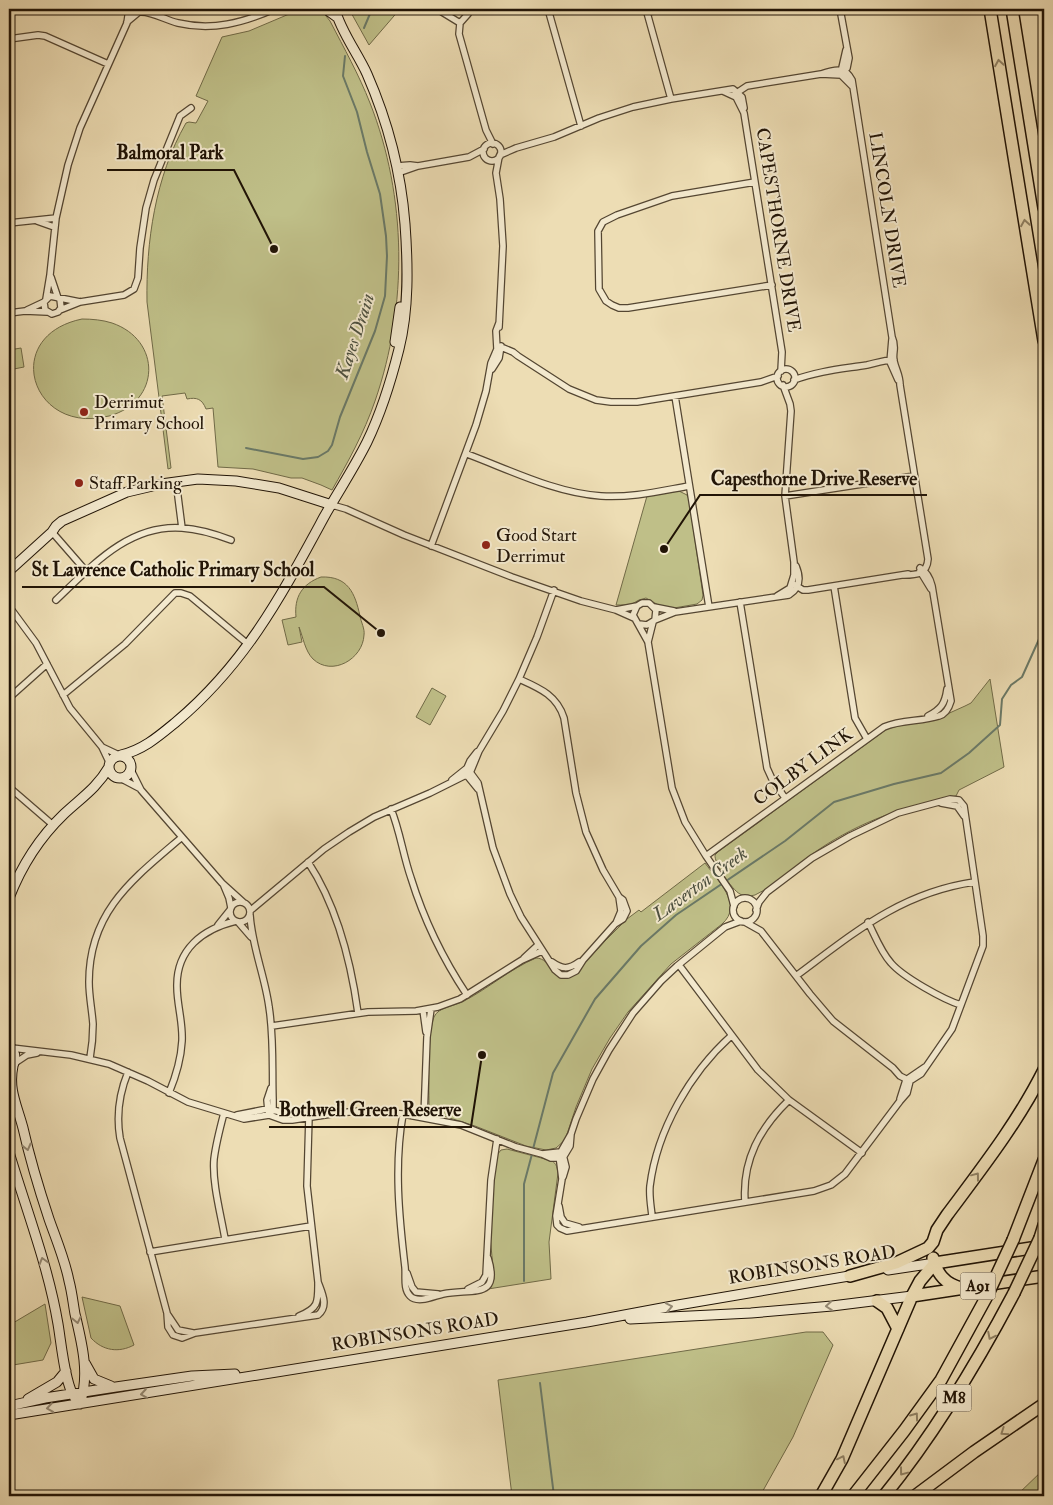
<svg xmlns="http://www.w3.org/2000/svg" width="1053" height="1505" font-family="'IM FELL Double Pica',serif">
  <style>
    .green { fill: #bfbf88; stroke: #706a47 }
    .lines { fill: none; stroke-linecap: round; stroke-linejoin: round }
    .stream { stroke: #6a7967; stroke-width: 2 }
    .street-casing { stroke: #544632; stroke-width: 8 }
    .secondary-casing { stroke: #211406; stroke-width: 11 }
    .highway-casing { stroke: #211406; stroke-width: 14 }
    .street { stroke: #f3e9ce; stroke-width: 5.5 }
    .secondary { stroke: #f3e9ce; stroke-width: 9 }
    .highway { stroke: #edddb4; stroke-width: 11 }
    .highway-bridge-casing { stroke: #211406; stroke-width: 14; stroke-linecap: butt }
    .highway-bridge { stroke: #edddb4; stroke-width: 11 }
    .oneway { stroke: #918366 }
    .oneway2 { stroke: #948974 }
    .poi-dot { fill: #8f2418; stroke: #f3e9ce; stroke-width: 2 }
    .labels { text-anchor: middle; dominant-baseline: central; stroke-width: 4; stroke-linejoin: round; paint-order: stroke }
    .shield { fill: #f3e9ce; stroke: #605442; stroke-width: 1 }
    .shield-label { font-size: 16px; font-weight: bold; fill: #211406 }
    .street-label { font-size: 18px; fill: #211406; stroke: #f3e9ce }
    .poi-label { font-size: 18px; fill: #211406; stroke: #f3e9ce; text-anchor: start }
    .water-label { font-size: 19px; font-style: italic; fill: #4b4f3f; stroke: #f3e9ce }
    .leader { fill: none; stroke: #211406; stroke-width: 2 }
    .callout-dot { fill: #211406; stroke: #f3e9ce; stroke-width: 2 }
    .callout-label { font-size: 19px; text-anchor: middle; font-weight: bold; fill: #211406; stroke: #f3e9ce; stroke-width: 4; stroke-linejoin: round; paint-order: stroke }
  </style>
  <rect width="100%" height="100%" fill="#edddb4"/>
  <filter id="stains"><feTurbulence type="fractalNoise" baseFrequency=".004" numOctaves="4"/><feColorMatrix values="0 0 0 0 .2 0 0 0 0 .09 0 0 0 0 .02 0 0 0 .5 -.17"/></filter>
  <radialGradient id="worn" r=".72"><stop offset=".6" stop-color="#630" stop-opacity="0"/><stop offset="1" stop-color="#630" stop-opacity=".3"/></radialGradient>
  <path class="green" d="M301,9c7,0 13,5 21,2l8,10c14,27 29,54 40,82 37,94 38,203 5,298 -11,32 -27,61 -43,89l-11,-5 -19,-7h-11l-38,-9 -35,-2 -5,-59 -7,1c-4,-10 -9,-12 -19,-10l-2,-6 -23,3 9,72 -3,1 -21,-167c-1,-60 8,-125 39,-179l3,-1 7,1 12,-22 -12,-5 26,-59 27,-6z
    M349,9h51l-31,36z
    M82,319c10,0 21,1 30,4 50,17 49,79 -3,93 -78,20 -109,-80 -27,-97z
    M21,348l3,19 -15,3v-20z
    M679,491l8,4 2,4 14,96 -1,5 -5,4 -23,4 -12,-1 -16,-9 -7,2 -9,5h-14l31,-109z
    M321,577c27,-1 34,16 39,39 1,6 5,13 4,19 -1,24 -32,42 -51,24 -8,-8 -10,-22 -14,-32l3,15 -14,3 -6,-25 14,-3c-2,-20 6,-33 25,-40z
    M990,679l14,88 -45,23 -3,6c-51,10 -95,25 -138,54 -21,14 -40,34 -63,45 -5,1 -10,2 -15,-1 -8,-4 -26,-31 -25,-39l4,-4 168,-122 11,-3 36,-6 31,-14 6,-3z
    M432,688l14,8 -16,29 -14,-8z
    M705,863c12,17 39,42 17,61l-51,40 -43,48 -18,26 -18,31 -16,38 -11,33 -9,8 -10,2 -20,-4 -51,-20 -44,-14 -2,-7c0,-22 -2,-70 5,-88 4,-10 21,-11 30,-16 25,-13 46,-32 72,-43 16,0 18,27 37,18l31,-34 23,-23 12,-9 2,2z
    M507,1149l42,11c7,2 8,6 9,13l-9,69 2,37 -63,10 6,-10 -4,-44 4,-57 3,-23 4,-5z
    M82,1297l38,9 14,39c-15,8 -31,6 -43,-7z
    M45,1304l6,39 -8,17 -30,5v-42z
    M806,1332h17l10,13 -40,92 -33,59h-248l-14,-116z
    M1044,1469v27h-28z"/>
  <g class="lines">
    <path class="stream" d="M364,28l8,-19
      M246,448l57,11 15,-2 10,-6 4,-6 8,-28 35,-86 10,-35 2,-40 -1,-20 -6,-42 -13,-42 -10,-40 -14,-36 2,-20
      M533,1149l20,-76 42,-74 46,-53 35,-31 109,-74 49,-39 60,-18 47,-11 28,-20 31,-28 2,-26 9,-14 11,-8 18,-40 4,-5
      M524,1281v-97l8,-30
      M540,1383l14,113"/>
    <g class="street-casing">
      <path id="street" d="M548,9l33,117
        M646,9l25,90
        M840,9l9,49 -2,10 -5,6
        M141,12c13,0 24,8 37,11 34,8 65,0 96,-14
        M442,12l18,11
        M647,12l18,-3
        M468,14l-8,9 -1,11 27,96 7,14
        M127,22l12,-10
        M9,39l29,-4 7,1 63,28
        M841,72l5,-22
        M821,74c12,-4 24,-8 31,6l40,257c5,11 0,15 2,24 2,9 6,14 6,24l28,174c-1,15 -11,16 -24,16
        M723,91l13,6 8,16 38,239 -1,19
        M737,95l1,-3 9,-6 74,-12 20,1 11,11
        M483 152a9 9 0 1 1 18 0a9 9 0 1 1-18 0Z
        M500,155l16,-7 38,-11 45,-19 34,-11 38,-8 62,-10 9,8 2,11
        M397,166l13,-1 8,1
        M398,173l20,-7 51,-9 15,-8
        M755,182l-83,14 -55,19 -14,7 -5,9 1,58 7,12 6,4 7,3h9l144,-23
        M37,221l17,6
        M9,223l47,-5
        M51,277l7,21
        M46,299l4,-24 6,-57 12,-53 12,-37 47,-105 2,-14
        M60,299l1,9 -3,4 -6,2 -7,-4 -1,-8 6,-6 30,6 44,-7 10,-6 4,-11 2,-30 6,-40 8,-28 26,-64 11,-8
        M27,310l17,-8
        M60,310l20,-8
        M9,313l16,-2 22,1
        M499,327l4,-81 -3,-47 -4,-26 3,-16
        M892,339l-2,23 8,18
        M497,349l4,-2 12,5 5,4 51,33 27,11 15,2h26l124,-20 17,-6
        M492,369l7,-11 2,-12
        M777 378a9 9 0 1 1 18 0a9 9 0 1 1-18 0Z
        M794,380c24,-9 48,-11 73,-15 9,-2 17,-5 27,-5
        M675,396l34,211
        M467,454c43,16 88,39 134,42 30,2 59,-5 88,-10
        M176,481l6,47
        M785,496l129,-20
        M332,505l14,4 58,26 108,42 69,24 35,9 18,8
        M52,532l34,39
        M431,546l45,-121 10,-34 5,-28 6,-14 -1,-18 3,-8
        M920,571l11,18
        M795,585l8,5h5l100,-16
        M834,586l21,132 12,21
        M777,596l13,-8 4,-13v-13l-9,-66 6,-85 -1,-7 -7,-19
        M56,600c35,-33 72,-76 126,-72 17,1 33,6 49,12
        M9,602l2,7 25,34 34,65 32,39 8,17
        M740,602l27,166 5,11 13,19
        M654,607l20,4
        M616,610l21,-4
        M655,620l20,-8 114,-17c11,-7 12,-17 7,-29
        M639,624l8,1 8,-5 1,-10 -7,-7h-7l-5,3 -4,9 15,27 24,146 13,34 21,34 24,35 4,15
        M648,642l5,-20
        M63,695l62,-51 50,-51h6l9,3 59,49
        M9,698l38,-34
        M928,716c13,-7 17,-12 19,-27
        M102,747l17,8
        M467,768l11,15 15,65 17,46 11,23 34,53 6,5h7l8,-4 7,-11 32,-36 8,-5 4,-8 -4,-11 -4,-3 -16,-27 -17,-38 -10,-39 -12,-75c-7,-23 -25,-30 -45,-39
        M131,770l10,20 81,93 21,19
        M465,773l13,16
        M120,778l19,10
        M452,780l15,-12 3,-7 7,-9
        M9,787l44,38
        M941,803l16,3 7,10
        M391,809c9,22 12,46 20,69 13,42 32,81 56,117
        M706,856l178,-129c18,-8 37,-5 55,-11 7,-2 10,-8 12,-15l-19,-115c-2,-8 -5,-14 -12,-18
        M308,862c29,44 43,100 50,151
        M224,886l5,12 2,10
        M733 910a12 12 0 1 1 24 0a12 12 0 1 1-24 0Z
        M230 912a10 10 0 1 1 20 0a10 10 0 1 1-20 0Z
        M251,910l73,-61 25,-17 25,-15 56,-24 40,-20 9,-22 24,-40 16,-32 18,-42 17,-47
        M250,915c2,32 15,61 19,92 5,31 3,62 4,93v10l-4,5
        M238,922l13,15
        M745,922l16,9 49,63 23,27 60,47 7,8 10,5
        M868,922c7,14 13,30 23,41 12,14 53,37 70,42
        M616,923l5,-12 -2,-14
        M218,925l12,-15
        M524,958l14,-13
        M552,962c10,7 16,8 27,0
        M679,965l79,105 31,30 73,53
        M796,976c58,-43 104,-83 178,-94
        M423,1010l3,22
        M272,1026l96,-14 48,-1 22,-4 22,-8 62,-39 20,-9
        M12,1048l59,7 38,9 39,17 40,21 56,17 25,-4 14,5h9l46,-7 22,-2 43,3 58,11 55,22 26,7 9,4h8l5,-2 6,-10 1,-12 5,-15 17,-40 16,-29 24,-37 28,-32 16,-15 48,-39 16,-6
        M90,1058c2,-11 3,-23 3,-34 -1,-14 -4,-28 -4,-42 0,-71 44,-103 93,-145
        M15,1063l12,-8 10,-2
        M128,1072c-9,22 -12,42 -8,66l47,175 1,14 5,8 9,3 13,-5 123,-18c11,-9 4,-22 0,-33
        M169,1093c7,-17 12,-34 13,-52 1,-19 -5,-36 -5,-54 -1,-38 26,-58 59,-66
        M900,1099l6,-19 19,-13
        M268,1111l-1,-11 4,-12
        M224,1113c-4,15 -8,30 -10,46 -2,24 7,56 11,80
        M403,1114c-9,51 -4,102 2,153 1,9 -2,22 5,29 8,8 24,0 33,-2 29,-6 58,6 45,-36
        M237,1115l30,-6 34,7
        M424,1117l3,-80 4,-28
        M571,1134l-12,21 3,24 -6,37 1,9 3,3 7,3 247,-40 17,-6 14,-11 55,-73 7,-8 3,-12 11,-7 31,-45 31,-83v-10l-19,-130 -5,-6 -9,-1 -52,14 -48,23 -38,22 -45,34 -8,10 -3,8
        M542,1154l18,-2
        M563,1177l3,-10 -3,-12
        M745,1202c-3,-42 15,-74 44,-102
        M559,1206l2,11 4,6 14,4
        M652,1216c-1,-10 -3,-20 -2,-30 7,-56 40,-113 81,-150
        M150,1252l161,-26
        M407,1273l5,14 4,5 22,2
        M468,1289l14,-7 4,-7 5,-95 6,-41
        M168,1315l10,15 15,3
        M299,1316c20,-8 19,-14 19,-34l-11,-96 2,-70"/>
    </g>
    <g class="secondary-casing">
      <path id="secondary" d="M326,9l11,8
        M395,342l5,-35
        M9,571l43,-39 4,-6 6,-5 65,-29 34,-8 37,-5 38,2 43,7 53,17
        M121,755c22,-5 38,-19 55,-33 70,-59 105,-126 148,-205 14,-25 30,-49 43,-75 14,-29 24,-61 32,-93 10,-40 9,-84 6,-125 -4,-52 -17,-102 -38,-150 -9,-20 -27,-44 -32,-65
        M109 767a11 11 0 1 1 22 0a11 11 0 1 1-22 0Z
        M9,898c12,-31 30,-60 55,-84 17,-16 33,-26 45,-47
        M9,1046c8,7 8,17 0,24
        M13,1066c-5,24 4,39 10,62 7,31 16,61 26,91 7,20 16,41 20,62 3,11 4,22 6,33 7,29 15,61 5,90
        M9,1152c17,57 39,113 49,172 3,17 7,62 17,74
        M888,1270l47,-7
        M630,1319l121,-6 81,-7 80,-10
        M85,1363l9,16 17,7
        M28,1399l29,-17 9,-11
        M9,1406l36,-8 71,-11 76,-11 43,-2
        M9,1415l578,-93 91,-17 177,-30"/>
    </g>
    <g class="highway-casing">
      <path id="highway" d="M990,9l54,332
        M1012,9l32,199
        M1040,1238l4,-13
        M1013,1240l31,-80
        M933,1258c4,16 12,26 28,30
        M935,1263l109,-17
        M850,1276l46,-13 32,-15 5,-6 4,-12 10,-15c35,-47 71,-93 97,-145
        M912,1296l132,-20
        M877,1301l10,7 11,21
        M821,1496l21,-37 70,-163 8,-15 15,-18
        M853,1496l51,-65 37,-51 46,-84
        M884,1496c51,-63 92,-131 130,-203
        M915,1496l59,-44 70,-48"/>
    </g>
    <use href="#street" class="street"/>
    <use href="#secondary" class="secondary"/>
    <use href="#highway" class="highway"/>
    <g class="highway-bridge-casing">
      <path id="highway-bridge" d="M1014,1293l26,-55
        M987,1296l26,-56"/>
    </g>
    <use href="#highway-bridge" class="highway-bridge"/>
  </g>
  <defs><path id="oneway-chevron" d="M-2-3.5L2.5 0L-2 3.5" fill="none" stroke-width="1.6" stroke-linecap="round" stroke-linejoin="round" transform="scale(1.25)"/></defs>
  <g class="oneway">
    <use href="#oneway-chevron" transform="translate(999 63) rotate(-99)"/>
    <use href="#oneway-chevron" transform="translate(1025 223) rotate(-99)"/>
    <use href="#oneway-chevron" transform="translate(976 1176) rotate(-53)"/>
    <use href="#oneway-chevron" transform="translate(991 1336) rotate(117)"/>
    <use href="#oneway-chevron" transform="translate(915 1416) rotate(-54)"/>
    <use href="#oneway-chevron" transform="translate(1004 1432) rotate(146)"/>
    <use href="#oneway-chevron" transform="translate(842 1459) rotate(-64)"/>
    <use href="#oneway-chevron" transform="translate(903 1472) rotate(127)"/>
  </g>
  <g class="oneway2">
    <use href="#oneway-chevron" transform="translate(27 1147) rotate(76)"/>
    <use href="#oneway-chevron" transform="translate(43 1261) rotate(-106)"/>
    <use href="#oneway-chevron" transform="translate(829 1306) rotate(175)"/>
    <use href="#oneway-chevron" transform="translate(669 1307) rotate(-11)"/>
    <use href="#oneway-chevron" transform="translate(77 1320) rotate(78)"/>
    <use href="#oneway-chevron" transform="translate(144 1394) rotate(171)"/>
    <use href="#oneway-chevron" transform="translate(50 1408) rotate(171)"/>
  </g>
  <g class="poi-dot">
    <circle cx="84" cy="412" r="5"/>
    <circle cx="79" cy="483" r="5"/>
    <circle cx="486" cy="545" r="5"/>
  </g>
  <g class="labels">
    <g class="shield">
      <rect x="960.5" y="1272.5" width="35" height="27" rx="4"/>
      <rect x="936.5" y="1384.5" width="35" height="27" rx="4"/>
    </g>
    <g class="shield-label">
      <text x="978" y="1286">A91</text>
      <text x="954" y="1398">M8</text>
    </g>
    <g class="street-label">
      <text transform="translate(887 210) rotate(81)">LINCOLN DRIVE</text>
      <text transform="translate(778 230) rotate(81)">CAPESTHORNE DRIVE</text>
      <text transform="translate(803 767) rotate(-36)">COLBY LINK</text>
      <text transform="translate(812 1265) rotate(-9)">ROBINSONS ROAD</text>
      <text transform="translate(415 1332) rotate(-9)">ROBINSONS ROAD</text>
    </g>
    <g class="poi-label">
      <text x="94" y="402">Derrimut<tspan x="94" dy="21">Primary School</tspan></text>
      <text x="89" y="483">Staff Parking</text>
      <text x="496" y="535">Good Start<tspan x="496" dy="21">Derrimut</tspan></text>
    </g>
    <g class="water-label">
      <text transform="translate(355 336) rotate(-72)">Kayes Drain</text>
      <text transform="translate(700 884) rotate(-36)">Laverton Creek</text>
    </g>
  </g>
  <path class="leader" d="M274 249L234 170H107M664 549L700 495H927M381 633L324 587H22M482 1055L471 1127H269"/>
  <g class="callout-dot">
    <circle cx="274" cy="249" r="5"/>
    <circle cx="664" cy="549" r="5"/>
    <circle cx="381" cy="633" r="5"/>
    <circle cx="482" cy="1055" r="5"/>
  </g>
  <g class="callout-label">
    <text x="170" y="159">Balmoral Park</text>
    <text x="814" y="485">Capesthorne Drive Reserve</text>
    <text x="173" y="576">St Lawrence Catholic Primary School</text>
    <text x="370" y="1116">Bothwell Green Reserve</text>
  </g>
  <rect width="1053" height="1505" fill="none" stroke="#edddb4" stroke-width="30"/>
  <rect x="10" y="10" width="1033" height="1485" fill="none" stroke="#211406" stroke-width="2.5"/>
  <rect x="15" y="15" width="1023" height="1475" fill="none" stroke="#211406"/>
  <rect width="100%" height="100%" filter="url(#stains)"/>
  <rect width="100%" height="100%" fill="url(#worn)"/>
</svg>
